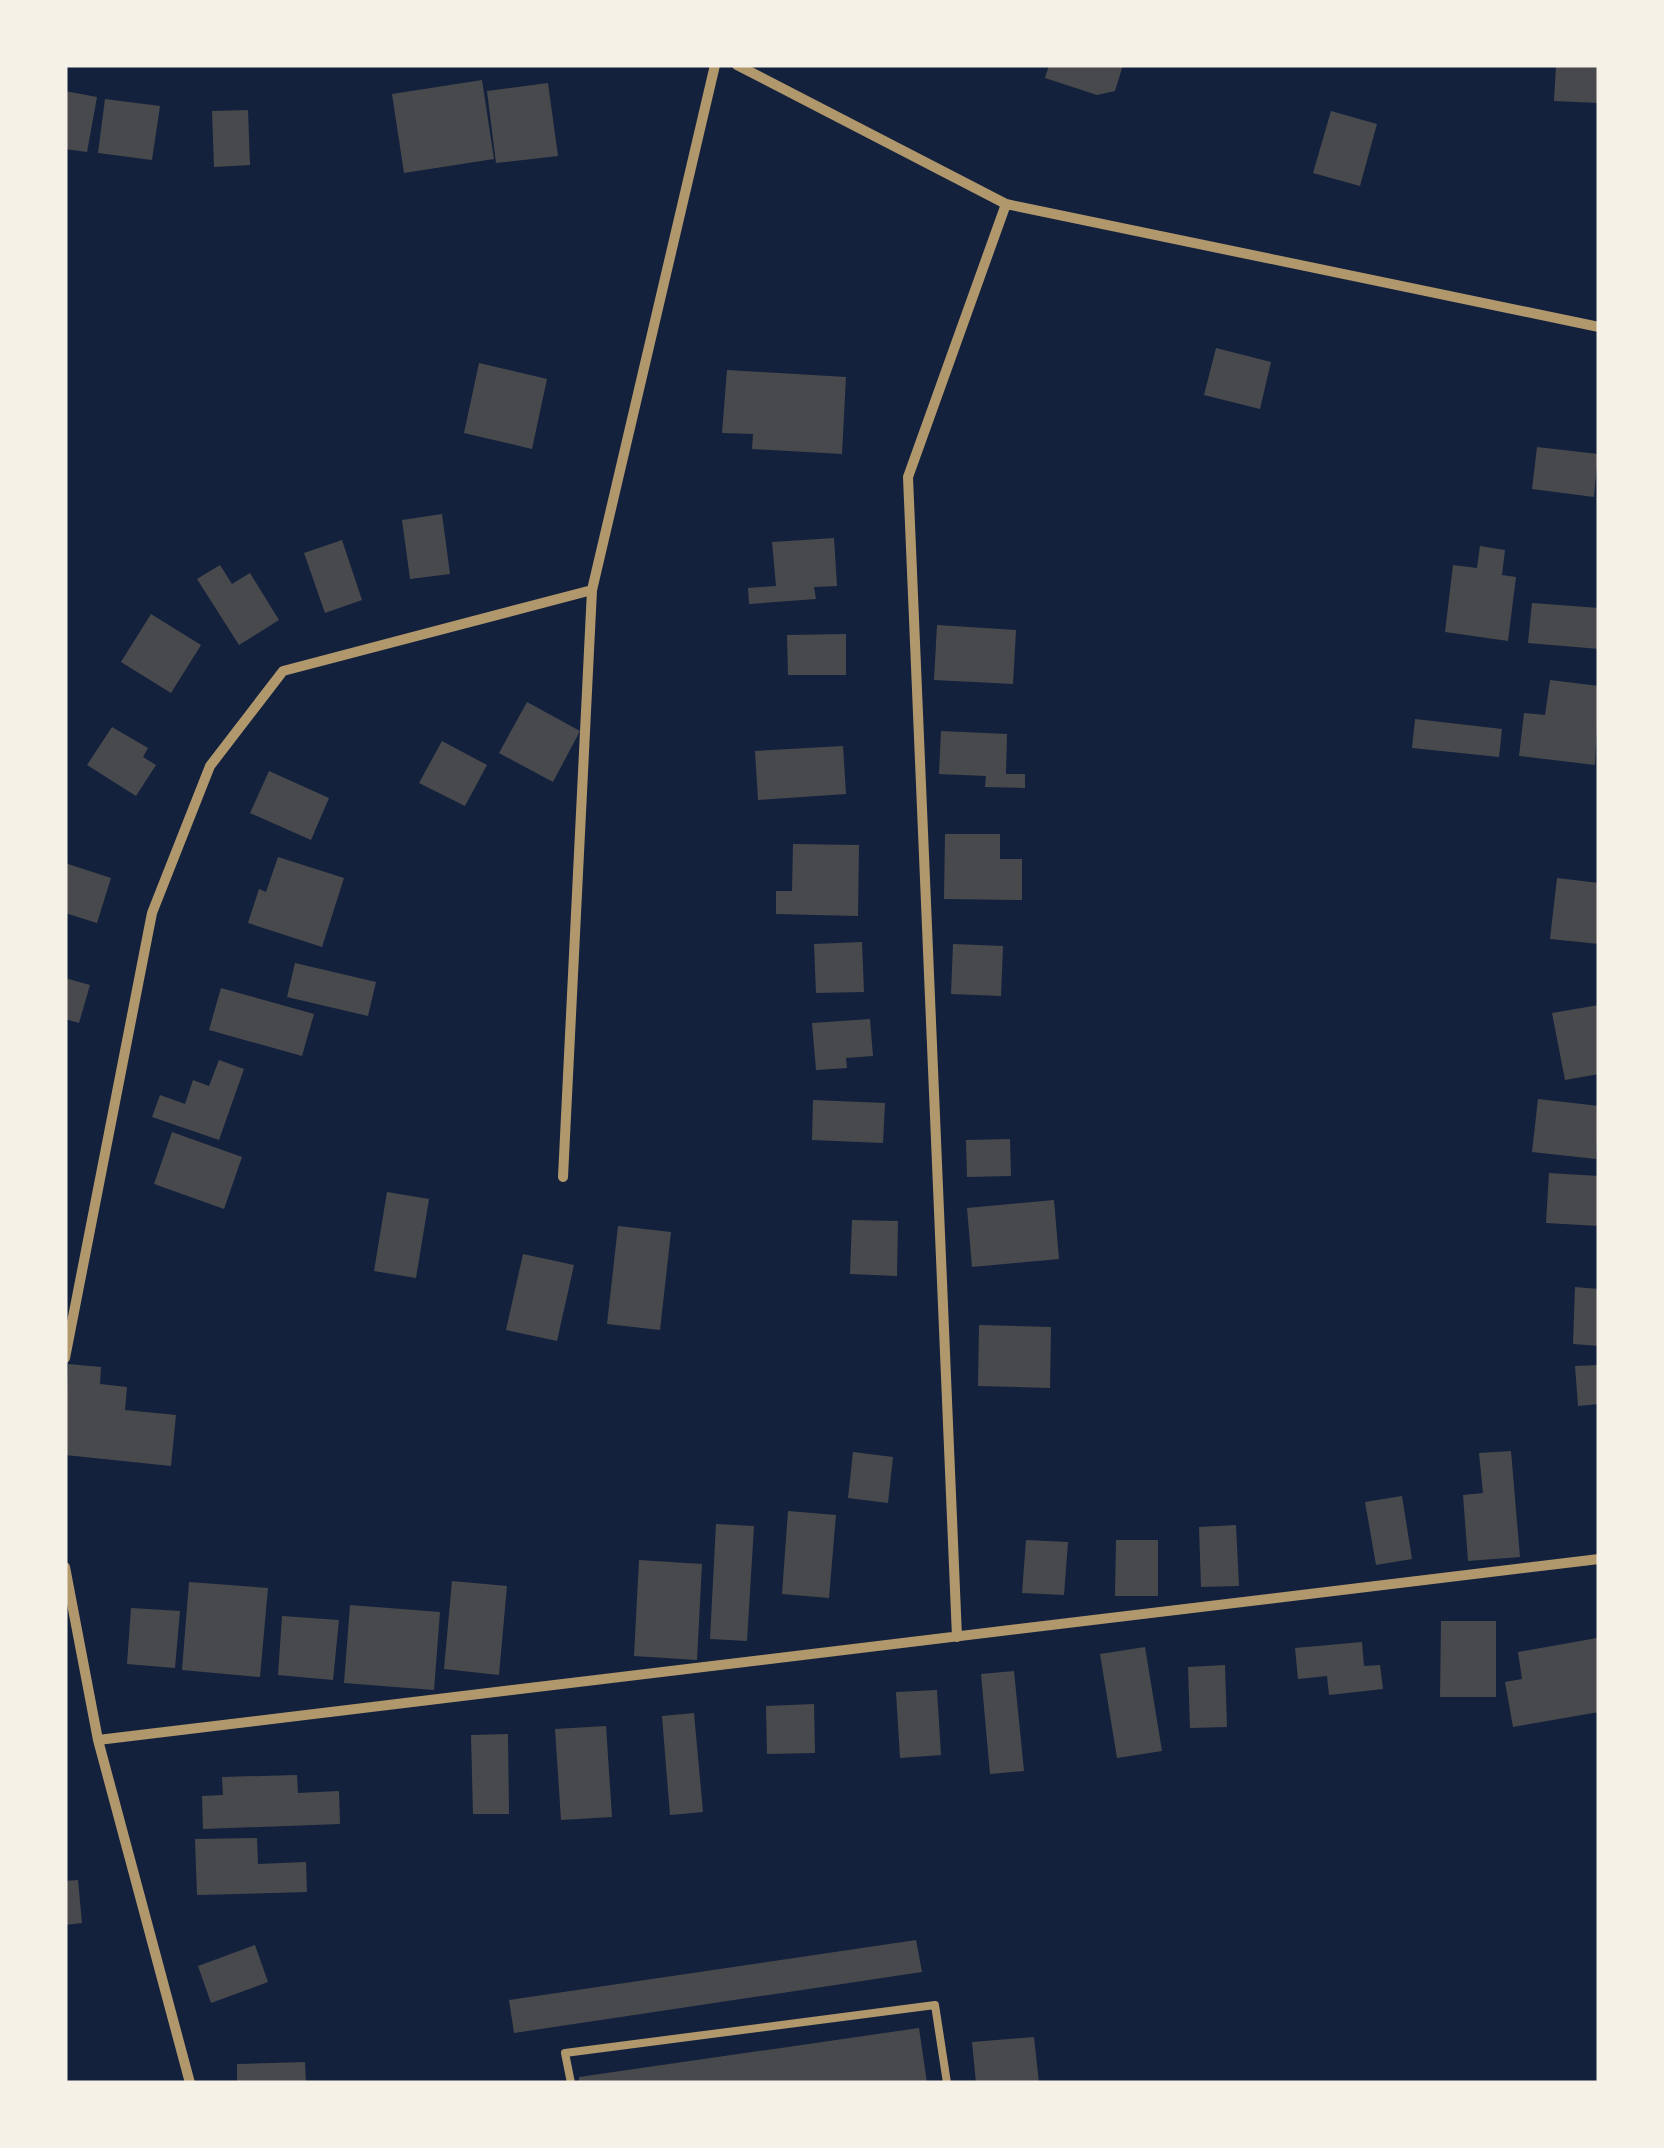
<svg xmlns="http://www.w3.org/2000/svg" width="1664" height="2148" font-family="'PT Serif',serif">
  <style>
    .building { fill: #48494c }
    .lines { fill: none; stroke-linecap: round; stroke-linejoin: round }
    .service { stroke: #b1986c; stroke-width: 8 }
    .minor { stroke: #b1986c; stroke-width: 10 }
  </style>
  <rect width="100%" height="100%" fill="#14213d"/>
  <path class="building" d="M1049,65h74l-8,26 -18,4 -52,-17z
    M1556,65h43v38l-45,-2z
    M482,80l12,79 -90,14 -12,-79z
    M548,83l10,73 -62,7 -9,-72z
    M65,91l32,6 -10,55 -22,-3z
    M105,99l55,7 -8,54 -54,-7z
    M248,110l2,55 -36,2 -2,-56z
    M1331,111l46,13 -17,62 -47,-13z
    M1216,348l55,14 -11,47 -56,-14z
    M479,363l68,16 -15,70 -68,-16z
    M727,370l119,7 -4,77 -90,-5 1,-15 -31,-1z
    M1537,447l61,7 -4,43 -62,-8z
    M442,514l8,60 -40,5 -8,-59z
    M834,538l3,48 -23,1 2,12 -67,5 -1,-16 28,-2 -4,-44z
    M342,540l20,60 -37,13 -21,-60z
    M1480,546l25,4 -3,25 14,2 -8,64 -63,-9 8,-67 24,3z
    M220,565l12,19 18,-11 29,47 -40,25 -42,-66z
    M1532,603l67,5v41l-71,-6z
    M151,614l50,31 -30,48 -50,-31z
    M937,625l79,5 -3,54 -79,-4z
    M846,634v41h-58l-1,-40z
    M1550,680l49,6 -4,79 -76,-9 5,-43 21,2z
    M527,702l53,29 -27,51 -54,-29z
    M1415,719l87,10 -3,28 -87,-9z
    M112,727l36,21 -5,9 13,8 -20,31 -49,-31z
    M941,731l66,3 -1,40h19v14l-40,-1 1,-11 -47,-2z
    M442,741l45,24 -22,41 -46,-23z
    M843,746l3,48 -88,6 -3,-49z
    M269,771l60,27 -18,42 -61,-27z
    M945,834h55v25h22v41l-78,-1z
    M793,844l66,1 -1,71 -82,-2v-23h16z
    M278,857l66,21 -22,69 -74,-24 11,-34 7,3z
    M65,863l46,15 -14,45 -32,-10z
    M1557,878l42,5v61l-49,-5z
    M862,942l2,50 -48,1 -2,-49z
    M953,944l50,2 -2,50 -50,-2z
    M295,963l81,19 -8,34 -81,-19z
    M65,978l25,7 -11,38 -14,-4z
    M221,988l93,26 -12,42 -93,-26z
    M1599,1005v69l-34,6 -13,-67z
    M870,1019l3,37 -27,2 1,10 -31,2 -4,-47z
    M219,1060l25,9 -25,71 -67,-23 8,-22 25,9 8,-24 16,6z
    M1538,1099l61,7 -3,53 -64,-7z
    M813,1100l72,3 -2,40 -71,-3z
    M172,1132l70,25 -18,52 -70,-25z
    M1010,1139l1,37 -44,1 -1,-37z
    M1549,1173l50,3v50l-53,-3z
    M387,1192l42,7 -13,79 -42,-7z
    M1054,1200l5,59 -87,8 -5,-59z
    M852,1220l46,1 -1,55 -47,-2z
    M618,1226l53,6 -11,98 -53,-6z
    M523,1254l51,11 -17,76 -51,-11z
    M1575,1287l24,2v57l-26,-2z
    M979,1325l72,2 -1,61 -72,-2z
    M68,1364l33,3 -1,17 27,3 -2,23 51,5 -5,51 -106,-11z
    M1599,1365v39l-21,2 -3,-40z
    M1511,1451l9,106 -52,4 -5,-66 20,-2 -4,-40z
    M853,1452l40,5 -5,46 -40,-5z
    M1402,1496l10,63 -36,6 -11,-63z
    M788,1511l48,4 -7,83 -47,-4z
    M716,1524l38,2 -7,115 -37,-2z
    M1236,1525l3,61 -38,1 -2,-60z
    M1026,1540l42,2 -4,53 -42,-2z
    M1116,1540h42v56h-43z
    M639,1560l63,4 -5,96 -63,-4z
    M452,1581l55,5 -8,89 -55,-6z
    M189,1582l79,6 -8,89 -78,-7z
    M350,1605l90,7 -6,78 -90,-7z
    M131,1608l49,3 -5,57 -48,-4z
    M282,1616l57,4 -6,60 -55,-5z
    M1441,1621h55v76h-56z
    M1597,1638l2,74 -86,15 -8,-45 17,-3 -4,-27z
    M1362,1642l2,24 16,-1 3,24 -54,6 -2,-19 -29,3 -3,-31z
    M1145,1647l17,104 -45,7 -17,-104z
    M1225,1665l2,62 -37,1 -2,-61z
    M1014,1671l10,100 -34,3 -9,-100z
    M937,1690l4,65 -41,3 -4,-66z
    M814,1704l1,49 -48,1 -1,-48z
    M694,1713l9,99 -33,3 -8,-99z
    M606,1726l6,91 -51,3 -6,-91z
    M508,1734l1,80h-36l-2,-79z
    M297,1775l1,18 41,-2 1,33 -137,5 -1,-33 21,-1 -1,-18z
    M257,1838l1,26 48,-2 1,30 -110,3 -2,-56z
    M78,1880l4,43 -17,2v-44z
    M916,1940l6,32 -408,61 -5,-33z
    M255,1945l13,37 -57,21 -13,-37z
    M919,2028l8,55h-348v-6z
    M1034,2037l5,46h-63l-4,-41z
    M305,2062l1,21h-69v-19z"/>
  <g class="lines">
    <path class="service" d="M571,2083l-6,-30 370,-48 12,78"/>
    <path class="minor" d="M737,65l269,139 593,123
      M563,1177l29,-587
      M65,1358l87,-445 58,-147 73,-95 309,-81 123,-525
      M65,1567l33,173 92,343
      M957,1637l-49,-1160 98,-273
      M98,1740l1501,-181"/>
  </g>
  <rect width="1664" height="2148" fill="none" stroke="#f6f1e7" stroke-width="135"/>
</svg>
